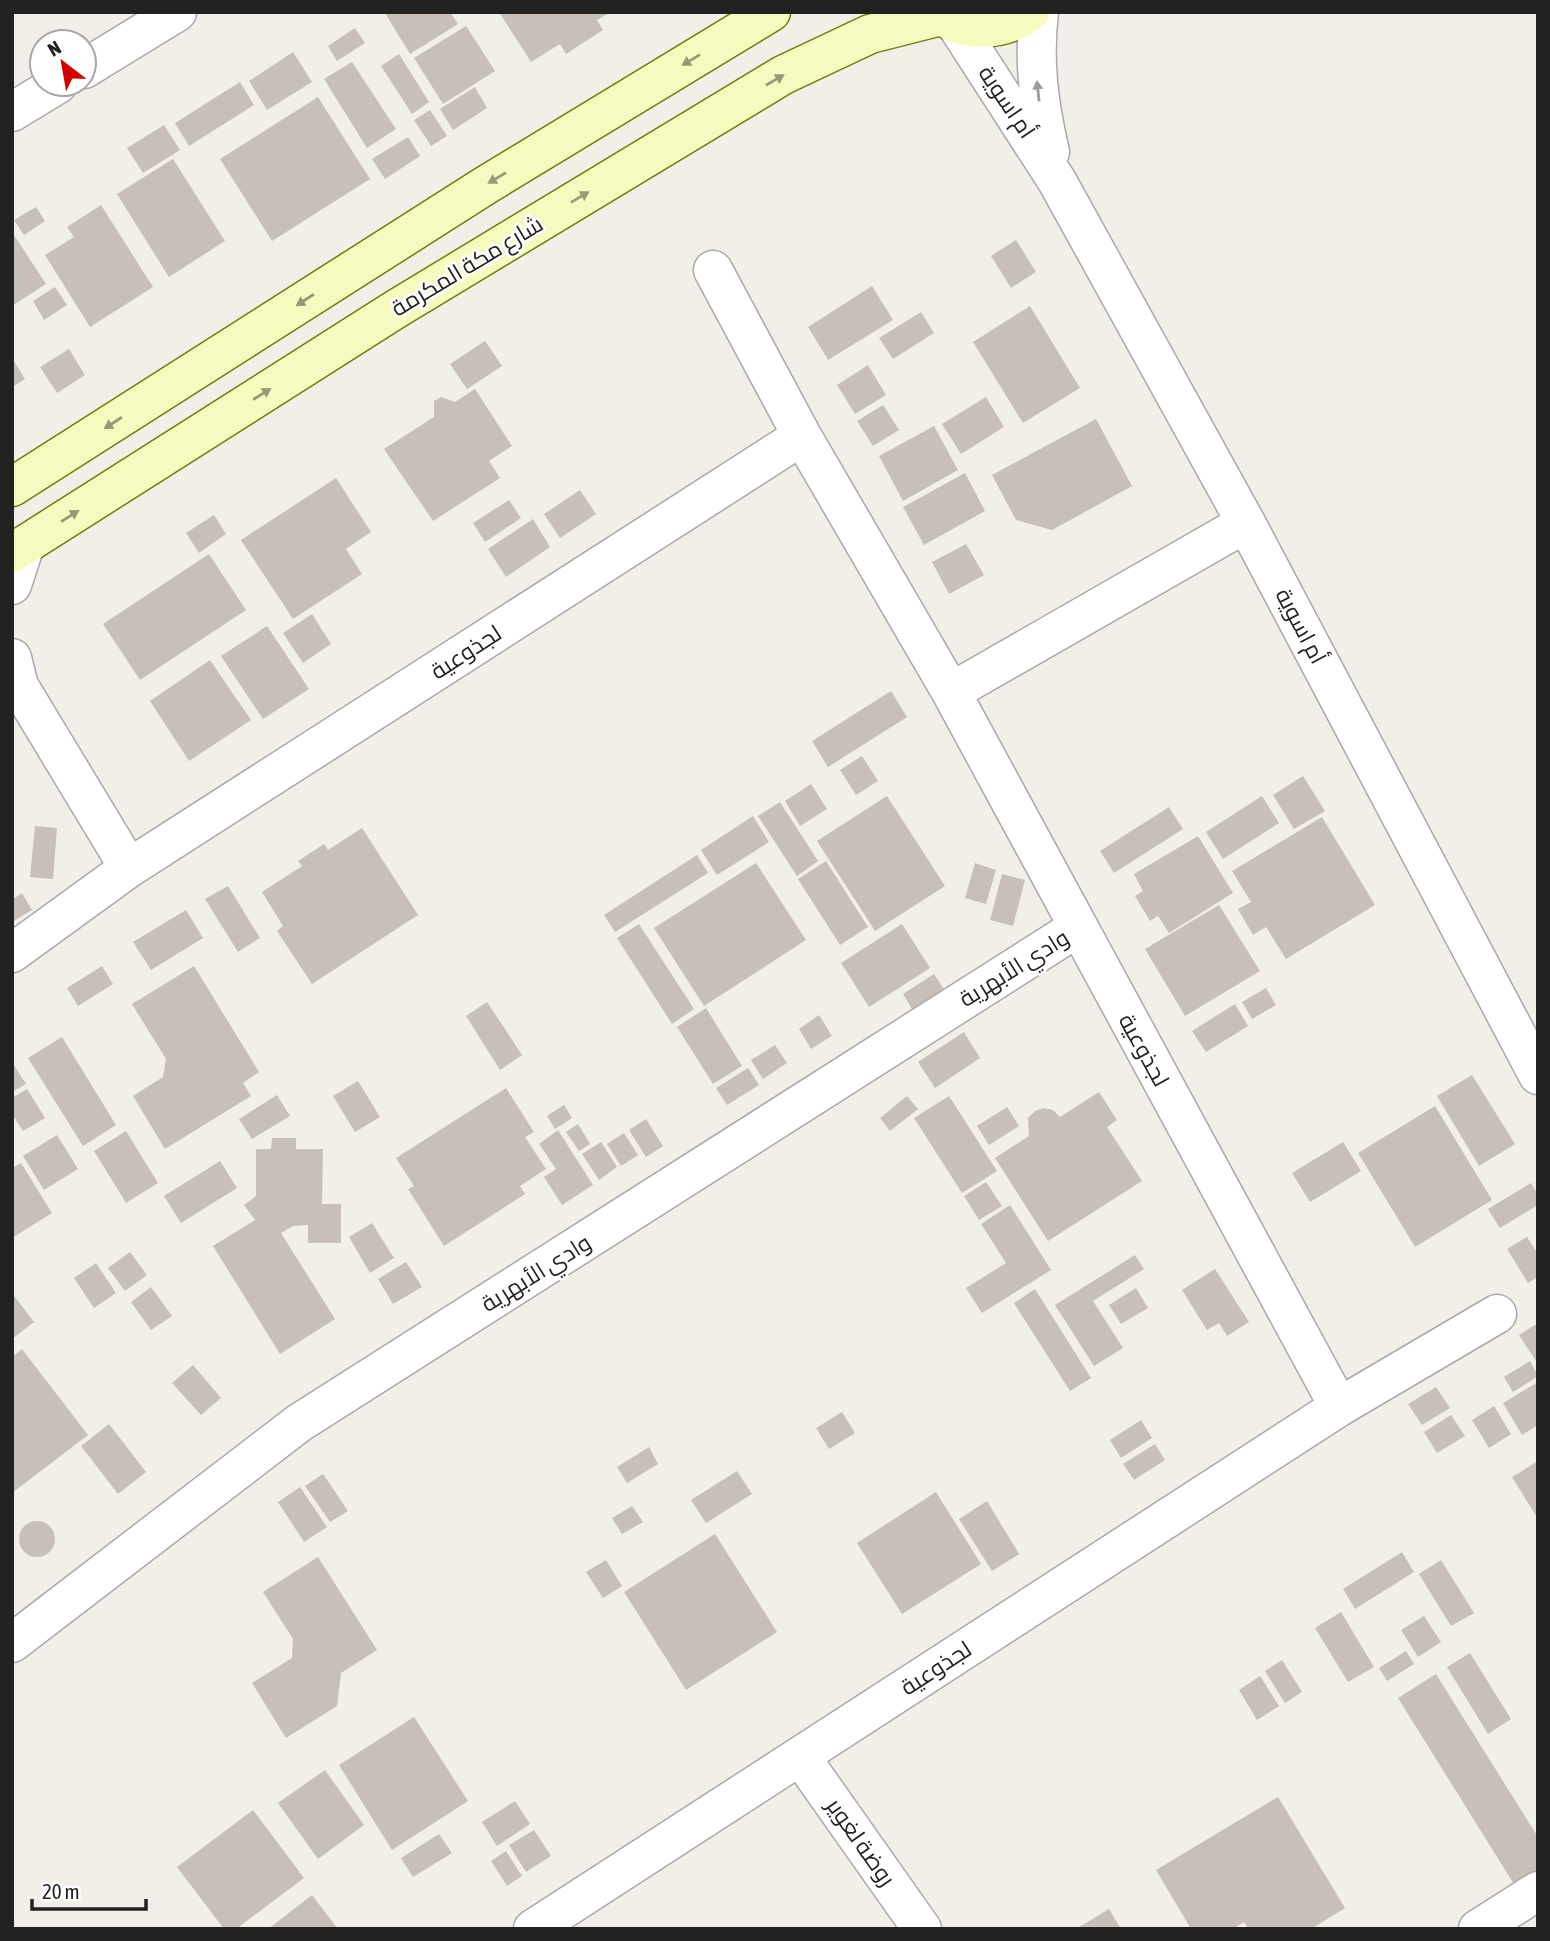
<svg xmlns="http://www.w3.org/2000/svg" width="1550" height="1941" font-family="'Asap Condensed',Cairo,sans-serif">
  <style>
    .building { fill: #c7bfb8 }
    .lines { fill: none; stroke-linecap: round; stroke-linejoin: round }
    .minor-casing { stroke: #a9a9a9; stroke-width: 41 }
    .secondary-casing { stroke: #707d05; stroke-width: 41 }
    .minor { stroke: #fff; stroke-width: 38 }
    .secondary { stroke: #f7fabf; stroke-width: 38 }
    .oneway { fill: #979978 }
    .oneway2 { fill: #9c9c9c }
    .labels { text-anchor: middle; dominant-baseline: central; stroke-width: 5; stroke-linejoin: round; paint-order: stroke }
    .street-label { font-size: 23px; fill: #222; stroke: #fff }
  </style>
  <rect width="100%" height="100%" fill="#f2efe9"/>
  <path class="building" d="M450,12l8,12 -48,30 -25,-41z
    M499,12h112l-14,8 6,10 -37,24 -6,-10 -29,18z
    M466,26l29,45 -52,33 -29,-46z
    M355,28l10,15 -28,18 -9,-15z
    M293,52l19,30 -45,28 -18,-29z
    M399,54l30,48 -17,12 -31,-48z
    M352,62l44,67 -29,19 -43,-69z
    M240,82l14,23 -65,41 -14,-23z
    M475,87l12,21 -34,22 -13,-21z
    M318,97l52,82 -98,62 -52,-82z
    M430,110l17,26 -16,10 -17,-26z
    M164,125l16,25 -37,23 -16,-25z
    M408,137l12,19 -35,23 -13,-20z
    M173,159l52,82 -56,36 -52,-83z
    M101,205l52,82 -63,40 -45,-72 29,-18 -7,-10z
    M36,207l9,14 -21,14 -10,-15z
    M12,232l34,52 -34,22z
    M1016,240l20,32 -25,16 -20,-32z
    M872,286l21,34 -65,40 -20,-33z
    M55,287l12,18 -23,15 -11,-19z
    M1030,306l50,82 -57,35 -50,-81z
    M921,312l13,21 -41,26 -14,-21z
    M485,341l17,25 -35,23 -17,-25z
    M69,349l16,26 -28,18 -17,-26z
    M12,358l13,21 -13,8z
    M868,365l18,30 -31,19 -18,-29z
    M475,389l37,57 -23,15 11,17 -67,43 -49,-72 50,-32v-16l7,-4 14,5z
    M986,397l18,30 -43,27 -19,-30z
    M883,405l16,25 -26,16 -16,-25z
    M1096,419l36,67 -80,44 -36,-10 -24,-45z
    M934,426l24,44 -55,31 -24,-45z
    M965,473l20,38 -61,34 -21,-38z
    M336,478l35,54 -25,17 16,25 -69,45 -52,-79z
    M580,490l16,24 -36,24 -16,-24z
    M509,500l12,18 -36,24 -12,-19z
    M214,515l12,19 -27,19 -13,-20z
    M533,519l17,28 -44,30 -18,-28z
    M966,544l18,31 -35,19 -17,-32z
    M209,554l37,56 -106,70 -37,-56z
    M312,614l19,30 -28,19 -20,-30z
    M267,626l42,63 -46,30 -42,-63z
    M210,660l41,60 -62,41 -39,-60z
    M891,691l16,26 -79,50 -16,-26z
    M862,756l16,25 -22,14 -16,-25z
    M1303,776l22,35 -31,18 -21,-34z
    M811,784l16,25 -27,17 -15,-25z
    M887,796l58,90 -70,45 -58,-90z
    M1262,796l17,27 -56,36 -17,-27z
    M780,802l38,59 -21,15 -39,-60z
    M1169,807l14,22 -69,44 -14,-22z
    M753,816l16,26 -52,33 -16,-25z
    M1322,817l53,88 -89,54 -20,-32 -13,8 -15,-26 13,-7 -19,-31z
    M35,826l22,2 -4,51 -23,-2z
    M362,828l56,87 -106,69 -35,-53 6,-5 -21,-34 40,-26 -4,-5 26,-17 4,6z
    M1198,836l35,57 -64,40 -11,-17 -8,5 -15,-25 8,-5 -9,-17z
    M697,855l11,18 -93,59 -11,-17z
    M826,861l42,66 -28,18 -42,-66z
    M756,863l50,77 -102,66 -50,-78z
    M975,863l21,7 -10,34 -21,-6z
    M1002,874l23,6 -12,46 -23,-6z
    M228,886l32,52 -22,14 -33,-53z
    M22,893l10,17 -20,12v-22z
    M1219,905l41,66 -75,45 -40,-67z
    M186,910l17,28 -52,32 -18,-28z
    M639,924l55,85 -22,15 -55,-86z
    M902,924l28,44 -61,39 -28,-44z
    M102,966l11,18 -35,22 -11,-18z
    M194,966l65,106 -16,11 8,13 -86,53 -32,-53 30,-19 3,-18 -34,-55z
    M934,974l10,15 -32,20 -9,-15z
    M1266,988l10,17 -24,14 -10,-17z
    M487,1002l35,53 -22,15 -34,-54z
    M1235,1004l13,22 -42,26 -14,-21z
    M706,1008l36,58 -29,18 -36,-57z
    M819,1015l13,21 -21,13 -12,-20z
    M964,1032l16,26 -45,30 -17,-26z
    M62,1037l54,88 -33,21 -55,-88z
    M775,1045l12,18 -24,16 -12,-19z
    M12,1062l14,22 -14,8z
    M748,1068l11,17 -32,20 -11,-17z
    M1472,1075l43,69 -36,22 -42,-70z
    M358,1081l22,36 -25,15 -22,-36z
    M506,1088l28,44 -9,5 21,32 -26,17 5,8 -81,52 -36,-57 6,-3 -18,-28z
    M27,1089l18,29 -22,13 -11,-17v-16z
    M1099,1092l18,28 -10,7 35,54 -94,60 -53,-83 34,-22 -1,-18 7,-7 9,-3 9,2 7,7z
    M277,1095l13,21 -38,23 -13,-20z
    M907,1096l11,13 -28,22 -10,-13z
    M949,1096l48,75 -35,22 -48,-75z
    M564,1105l8,13 -17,11 -8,-13z
    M1435,1106l57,94 -77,47 -57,-94z
    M1007,1107l12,19 -30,19 -12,-19z
    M646,1119l17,27 -17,11 -17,-27z
    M578,1124l12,20 -11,7 -13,-19z
    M558,1130l35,55 -31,20 -18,-28 12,-8 -17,-25z
    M126,1131l32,52 -32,20 -32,-52z
    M624,1133l14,22 -17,11 -14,-22z
    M57,1135l21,34 -34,21 -21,-34z
    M272,1138h24v11h27l-1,55h19v39h-33v-18l-15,1 -12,7 54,86 -55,35 -67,-108 42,-26 -11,-15 12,-9v-47h15z
    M601,1142l16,25 -18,13 -17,-26z
    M1343,1142l18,29 -51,31 -18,-29z
    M220,1161l17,27 -56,35 -17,-27z
    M21,1163l31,50 -40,25v-70z
    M986,1182l16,24 -23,14 -15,-24z
    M1531,1183l7,12v10l-38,23 -12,-19z
    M1010,1205l41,65 -69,43 -16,-25 40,-25 -25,-39z
    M372,1223l22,35 -24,15 -21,-36z
    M1527,1237l11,17v23l-10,6 -21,-34z
    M130,1252l17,23 -22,16 -17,-23z
    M1135,1255l9,14 -51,32 30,47 -29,18 -39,-61z
    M406,1262l16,25 -29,17 -15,-25z
    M96,1263l20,30 -22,15 -20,-30z
    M1215,1269l34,53 -22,14 -8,-13 -12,7 -25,-40z
    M151,1287l21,29 -21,14 -20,-28z
    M1136,1288l12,20 -27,16 -12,-19z
    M1035,1289l56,89 -21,13 -56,-88z
    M12,1293l22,29 -22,17z
    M1538,1323v41l-19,-29z
    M22,1349l66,86 -76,58v-136z
    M1530,1361l8,15 -25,16 -9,-15z
    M193,1365l28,33 -20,17 -29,-32z
    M1538,1382v43l-16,10 -19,-32z
    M1436,1387l14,21 -28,17 -14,-21z
    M1494,1406l17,28 -22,14 -17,-28z
    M842,1412l13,21 -26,16 -13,-21z
    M1451,1415l14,21 -28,17 -13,-21z
    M1141,1420l11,18 -31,20 -11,-18z
    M109,1424l37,48 -28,22 -37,-48z
    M1155,1444l10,16 -31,20 -11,-16z
    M649,1447l9,17 -31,19 -10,-16z
    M1538,1461v58l-26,-42z
    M737,1471l15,23 -46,29 -15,-23z
    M323,1474l25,37 -18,11 -25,-36z
    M300,1487l27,40 -23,15 -26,-40z
    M936,1492l45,72 -79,50 -45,-71z
    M987,1501l32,53 -27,17 -33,-52z
    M632,1506l11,16 -21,12 -10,-16z
    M19 1539a18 18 0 1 1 36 0a18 18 0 1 1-36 0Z
    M715,1534l62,98 -91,58 -62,-98z
    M1402,1552l12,20 -59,37 -12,-20z
    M318,1557l59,93 -36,23 -4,33 -51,32 -34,-55 40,-25 1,-19 -30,-47z
    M606,1560l16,26 -19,12 -17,-26z
    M1441,1560l33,53 -23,13 -32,-52z
    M1341,1612l33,55 -26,15 -33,-54z
    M1424,1616l17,26 -23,15 -17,-27z
    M1406,1651l8,13 -27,17 -8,-13z
    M1470,1653l41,66 -23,15 -41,-67z
    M1282,1660l20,32 -17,11 -20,-32z
    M1436,1674l102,163v38l-21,14 -119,-191z
    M1260,1676l19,30 -22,14 -18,-30z
    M414,1717l54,84 -76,49 -53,-85z
    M325,1770l39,55 -46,34 -40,-56z
    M1278,1797l67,111 -34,21 -63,-1 -4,-6 -11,7h-42l-35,-59z
    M515,1801l15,23 -33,22 -15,-24z
    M253,1810l51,68 -68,51h-12l-47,-62z
    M534,1830l17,26 -25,16 -17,-27z
    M439,1834l13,19 -39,24 -12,-19z
    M506,1851l16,25 -15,10 -16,-25z
    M312,1895l26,34h-70z
    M1109,1909l12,20h-45z"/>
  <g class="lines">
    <g class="minor-casing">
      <path id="minor" d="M1039,12c-6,49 0,93 11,140
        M955,23l102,158 189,342 292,552
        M84,69l93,-57
        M12,112l46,-28
        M713,270l89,166 149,256 388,715
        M12,585l13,-40
        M12,658l7,28 110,182
        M951,692l295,-169
        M12,953l117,-85 673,-432
        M12,1643l287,-220 778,-495
        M800,1756l122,173
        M533,1929l806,-522 158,-93
        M1478,1929l60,-38"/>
    </g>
    <g class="secondary-casing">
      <path id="secondary" d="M937,12c28,23 66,19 93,0
        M12,487l474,-302 285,-173
        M12,553l384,-244 387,-234 87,-41 71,-18"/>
    </g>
    <use href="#minor" class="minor"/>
    <use href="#secondary" class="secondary"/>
  </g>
  <defs><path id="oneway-solid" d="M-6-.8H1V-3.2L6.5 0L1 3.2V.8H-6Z" transform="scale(1.75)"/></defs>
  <g class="oneway">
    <use href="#oneway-solid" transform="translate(691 60) rotate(149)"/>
    <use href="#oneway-solid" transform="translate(775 80) rotate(-30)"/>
    <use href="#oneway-solid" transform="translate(497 178) rotate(149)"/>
    <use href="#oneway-solid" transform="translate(580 197) rotate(-31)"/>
    <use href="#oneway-solid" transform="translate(305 300) rotate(147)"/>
    <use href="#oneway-solid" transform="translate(262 394) rotate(-32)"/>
    <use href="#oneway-solid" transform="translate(113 423) rotate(147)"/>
    <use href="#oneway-solid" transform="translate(70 516) rotate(-32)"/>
  </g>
  <use class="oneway2" href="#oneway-solid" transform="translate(1038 91) rotate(-96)"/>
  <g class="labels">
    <g class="street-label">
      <text transform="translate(1007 102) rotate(56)">أم اسوية</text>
      <text transform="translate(467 266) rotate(-31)">شارع مكة المكرمة</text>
      <text transform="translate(1301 626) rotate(62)">أم اسوية</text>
      <text transform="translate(466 652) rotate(-33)">لجذوعية</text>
      <text transform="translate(1014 968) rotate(-32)">وادي الأبهرية</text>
      <text transform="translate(1144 1050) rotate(61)">لجذوعية</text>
      <text transform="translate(536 1273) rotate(-32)">وادي الأبهرية</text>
      <text transform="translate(936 1668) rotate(-33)">لجذوعية</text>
      <text transform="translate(861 1842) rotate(55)">روضة لغوير</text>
    </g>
  </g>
  <rect width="1550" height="1941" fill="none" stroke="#222222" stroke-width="28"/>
  <g transform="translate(63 63) rotate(329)"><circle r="33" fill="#ffffff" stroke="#a7a7a7" stroke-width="2"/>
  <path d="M0-5L12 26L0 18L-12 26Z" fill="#d40000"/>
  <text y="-10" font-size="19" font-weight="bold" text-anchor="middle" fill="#222222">N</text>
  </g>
  <path d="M32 1899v10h114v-10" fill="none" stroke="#222222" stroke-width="3.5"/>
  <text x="42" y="1899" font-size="21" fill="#222222" stroke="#ffffff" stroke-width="5" paint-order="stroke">20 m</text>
</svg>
